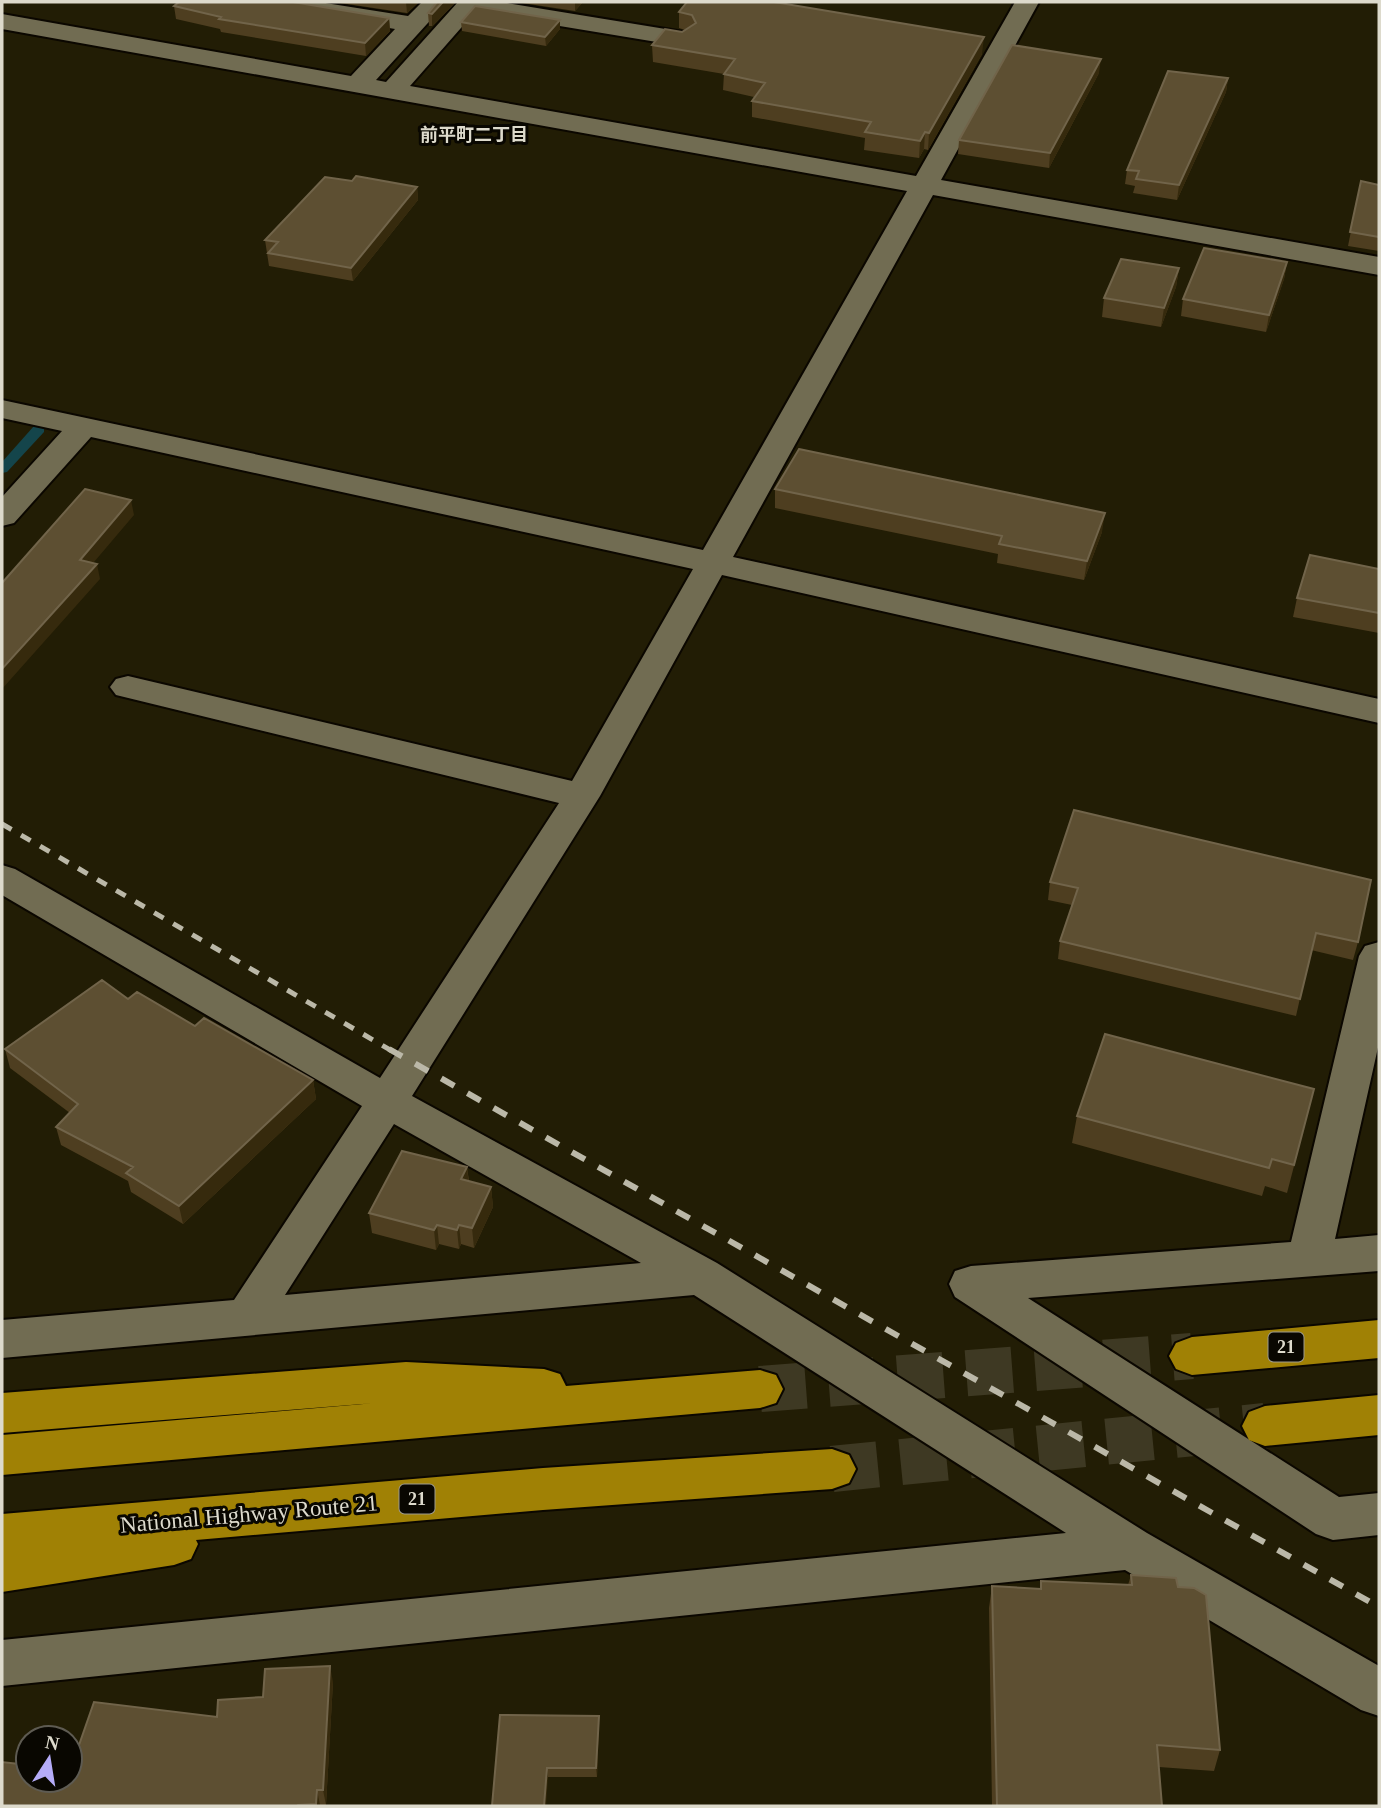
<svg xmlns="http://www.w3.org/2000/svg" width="1381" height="1808" font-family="'Times New Roman','Noto Sans JP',serif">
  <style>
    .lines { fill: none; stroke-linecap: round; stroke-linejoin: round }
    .stream { fill: #14454b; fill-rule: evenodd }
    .highway-tunnel { stroke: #3e3923; stroke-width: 46; stroke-dasharray: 46 23; stroke-linecap: butt }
    .minor-casing { stroke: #0b0700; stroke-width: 4 }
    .highway-casing { stroke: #0b0700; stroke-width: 4 }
    .minor { fill: #716c52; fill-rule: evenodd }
    .highway { fill: #a08105; fill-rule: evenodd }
    .rail-far1 { stroke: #bbb8a8; stroke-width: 5; stroke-dasharray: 11 11; stroke-linecap: butt }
    .rail { stroke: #bbb8a8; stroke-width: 6; stroke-dasharray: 15 15; stroke-linecap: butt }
    .wall { fill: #4e3e20 }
    .shaded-wall { fill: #362a0d }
    .building { fill: #5d4f32; stroke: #71644a; stroke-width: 2 }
    .labels { text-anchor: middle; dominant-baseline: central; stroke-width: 6; stroke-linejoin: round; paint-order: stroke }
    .far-neighbourhood-label { font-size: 18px; font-weight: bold; fill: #dddacc; stroke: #090701 }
    .shield { fill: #090701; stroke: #9d9b8f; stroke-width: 2 }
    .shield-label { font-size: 18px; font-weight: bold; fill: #dddacc }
    .near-street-label { font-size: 23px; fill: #dddacc; stroke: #090701 }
  </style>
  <rect width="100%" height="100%" fill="#221d05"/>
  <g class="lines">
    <path class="stream" d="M39,425l5,1v6l-37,40 -5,1v-11l32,-36z"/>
    <path class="highway-tunnel" d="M760,1389l432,-33
      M832,1469l433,-43"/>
    <g class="minor-casing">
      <path id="minor" d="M264,2h55l89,14 14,-14h25l-71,78 10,2 72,-80h43l189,31 4,5 -4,5 -9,3 -206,-34 -65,74 506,90 99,-174h24l-98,178 438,77v18l-446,-80 -200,362 646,142v24l-657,-148 -122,221 -188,300 305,167 430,270 232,133v50l-18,-6 -236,-140 -1123,116v-46l1064,-107 -372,-238 -692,63v-38l232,-20 128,-194 -360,-211v-30l13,4 365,209 179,-275 -443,-108 -6,-8 6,-8 12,-3 444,105 121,-212 -602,-132 -77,86 -12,3v-29l60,-66 -60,-13v-18l701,150 204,-359 -905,-162v-15l349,62 44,-47 -119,-20 -9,-2zM394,1124l247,139 -356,32z
        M1379,942v101l-44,196 44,-4v36l-351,27 311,199 40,-4v42l-46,5 -17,-6 -361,-237 -6,-13 6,-13 16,-5 320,-24 68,-286 6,-10z"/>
    </g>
    <g class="highway-casing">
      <path id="highway" d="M1379,1320v38l-187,17 -16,-6 -7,-13 7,-13 16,-6z
        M406,1362l138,7 16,5 6,12 194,-16 16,5 7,14 -7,14 -16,5 -758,67v-40l373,-32 -373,30v-40z
        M1379,1395v40l-114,11 -16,-6 -7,-14 7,-14 16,-6z
        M832,1449l17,6 7,14 -7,14 -17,6 -289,21 -347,30 2,4 -7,15 -17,6 -172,27v-78l541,-46z"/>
    </g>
    <use href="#minor" class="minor"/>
    <use href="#highway" class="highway"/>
    <path class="rail-far1" d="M2,824l390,227"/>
    <path class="rail" d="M389,1049l990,558"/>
  </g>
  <path class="wall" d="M334,2h85l-12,11z
    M437,2h19l-24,24h-3l-1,-13z
    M516,2h67l-8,9z
    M174,6l215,12 1,13 -24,25 -145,-24 -1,-3 -44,-10z
    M679,12l303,42 -54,96 -4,-1 -5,9 -55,-8 1,-12 -113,-21v-16l2,-4 -31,-7 1,-16 -71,-12 -1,-17 33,-15 -6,-2z
    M461,22l99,7 -14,17 -84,-15z
    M1099,73l-50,95 -91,-14 1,-14z
    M1228,78l-2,14 -49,108 -44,-7 2,-7 -10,-2 2,-14z
    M352,181l65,6 1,13 -65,81 -84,-15 -4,-26z
    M1361,181l18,4v66l-31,-5z
    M1287,262l-3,17 -18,53 -85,-16 2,-17z
    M1179,268l-3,19 -15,40 -59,-10 2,-19z
    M775,489l327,43 -18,48 -87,-17 1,-9 -223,-46z
    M1379,569v64l-86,-16 4,-19z
    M1074,810l284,132 -5,18 -42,-10 -15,66 -238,-57 2,-18 12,-36 -24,-5 2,-18z
    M128,999l67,27 118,54 3,19 -133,125 -52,-32 -3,-11 -67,-36 -5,-18 14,-14 -60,-45 -5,-19z
    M1314,1089l-27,104 -22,-7 -3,10 -190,-53 5,-27z
    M467,1167l2,14 22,6 2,20 -19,41 -13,-4 -2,5 -20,-5 -3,6 -64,-17 -3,-20z
    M1131,1575l47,12 42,163 -6,21 -55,-4 3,39h-170l-3,-198 3,-22 48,3 1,-8 87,4z
    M333,1682l-7,123h-6v1h-318l68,-26 193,-83z
    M599,1716l-2,61h-49l-56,29z"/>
  <path class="shaded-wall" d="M406,2h13l-12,11z
    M443,2h13l-24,24v-12z
    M575,2h8l-8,9z
    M389,18l1,13 -24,25 -1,-13z
    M560,20v9l-14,17 -1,-9z
    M984,37l-2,17 -54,96 1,-17z
    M1101,59l-2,14 -50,95 1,-15z
    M1228,78l-2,14 -49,108 2,-15z
    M925,132l-1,17 -5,9 1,-17z
    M417,187l1,13 -65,81 -2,-13z
    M1287,262l-3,17 -18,53 3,-17z
    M1179,268l-3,19 -15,40 3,-19z
    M131,500l3,15 -51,60 -3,-15z
    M1105,513l-3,19 -18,48 3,-19z
    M97,564l3,15 -98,110v-20z
    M313,1080l3,19 -133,125 -4,-18z
    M467,1167l2,20 -8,-8z
    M491,1187l2,20 -19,41 -2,-20z
    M437,1225l2,19 -3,6 -2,-20z
    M459,1225l2,19 -2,5 -2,-19z
    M330,1666l3,16 -7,123 -3,-15z
    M599,1716v9l-2,52 -1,-9z
    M547,1768l1,9 -2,29h-2z
    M317,1790l3,15v1h-3l-1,-2z"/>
  <path class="building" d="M179,2h114l96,16 -24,25 -146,-24 2,-2 -47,-11z
    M437,2h6l-11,12 -4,-1z
    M687,2h87l210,35 -55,96 -4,-1 -5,9 -55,-9 6,-10 -119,-21 13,-18 -41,-9 11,-15 -83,-14 13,-16 17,3 14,-9 -4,-8 -13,-3z
    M475,6l85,14 -15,17 -84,-15z
    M1012,45l89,14 -51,94 -91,-13z
    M1168,71l60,7 -49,107 -43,-6 3,-8 -12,-1z
    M356,176l61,11 -66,81 -83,-15 10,-11 -13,-2 60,-63 27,4z
    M1361,181l18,4v52l-29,-5z
    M1204,248l83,14 -18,53 -86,-16z
    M1121,259l58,9 -15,40 -60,-10z
    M799,449l306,64 -18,48 -88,-17 3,-8 -227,-47z
    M85,489l46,11 -51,60 17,4 -95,105v-86z
    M1310,555l69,14v44l-82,-15z
    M1074,810l297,70 -13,62 -42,-9 -16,66 -240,-58 18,-53 -28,-6z
    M102,980l26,19 9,-7 58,34 9,-8 109,62 -134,126 -53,-33 7,-6 -77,-40 22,-23 -73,-55z
    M1105,1034l209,55 -20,76 -22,-6 -3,9 -192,-52z
    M402,1151l65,16 -6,12 30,8 -19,41 -13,-3 -2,5 -20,-5 -3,5 -65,-17z
    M1131,1575l45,3 2,9 16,1 12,7 14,155 -63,-5 5,61h-165l-5,-220 49,3v-8l91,4z
    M330,1666l-7,124h-6l-1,14 -18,1 -1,1h-295v-44l26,3v15h42v-9l24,-69 123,15 1,-17 45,-3 2,-28z
    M500,1715l99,1 -3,52h-49l-3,38h-52z"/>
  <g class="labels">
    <g class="far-neighbourhood-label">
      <text x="474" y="135">前平町二丁目</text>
    </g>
    <g class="shield">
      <rect x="1268.5" y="1332.5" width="35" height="29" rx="5"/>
      <rect x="399.5" y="1484.5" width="35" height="29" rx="5"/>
    </g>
    <g class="shield-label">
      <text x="1286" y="1347">21</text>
      <text x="417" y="1499">21</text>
    </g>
    <g class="near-street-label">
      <text transform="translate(249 1514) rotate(-5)">National Highway Route 21</text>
    </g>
  </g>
  <rect width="1381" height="1808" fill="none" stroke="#dddacc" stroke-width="7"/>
  <g transform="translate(49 1759) rotate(12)"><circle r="33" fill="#090701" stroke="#5e5b52" stroke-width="2"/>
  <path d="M0-5L12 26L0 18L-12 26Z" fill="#b5acf8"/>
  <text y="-10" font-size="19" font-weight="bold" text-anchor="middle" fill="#dddacc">N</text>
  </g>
</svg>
